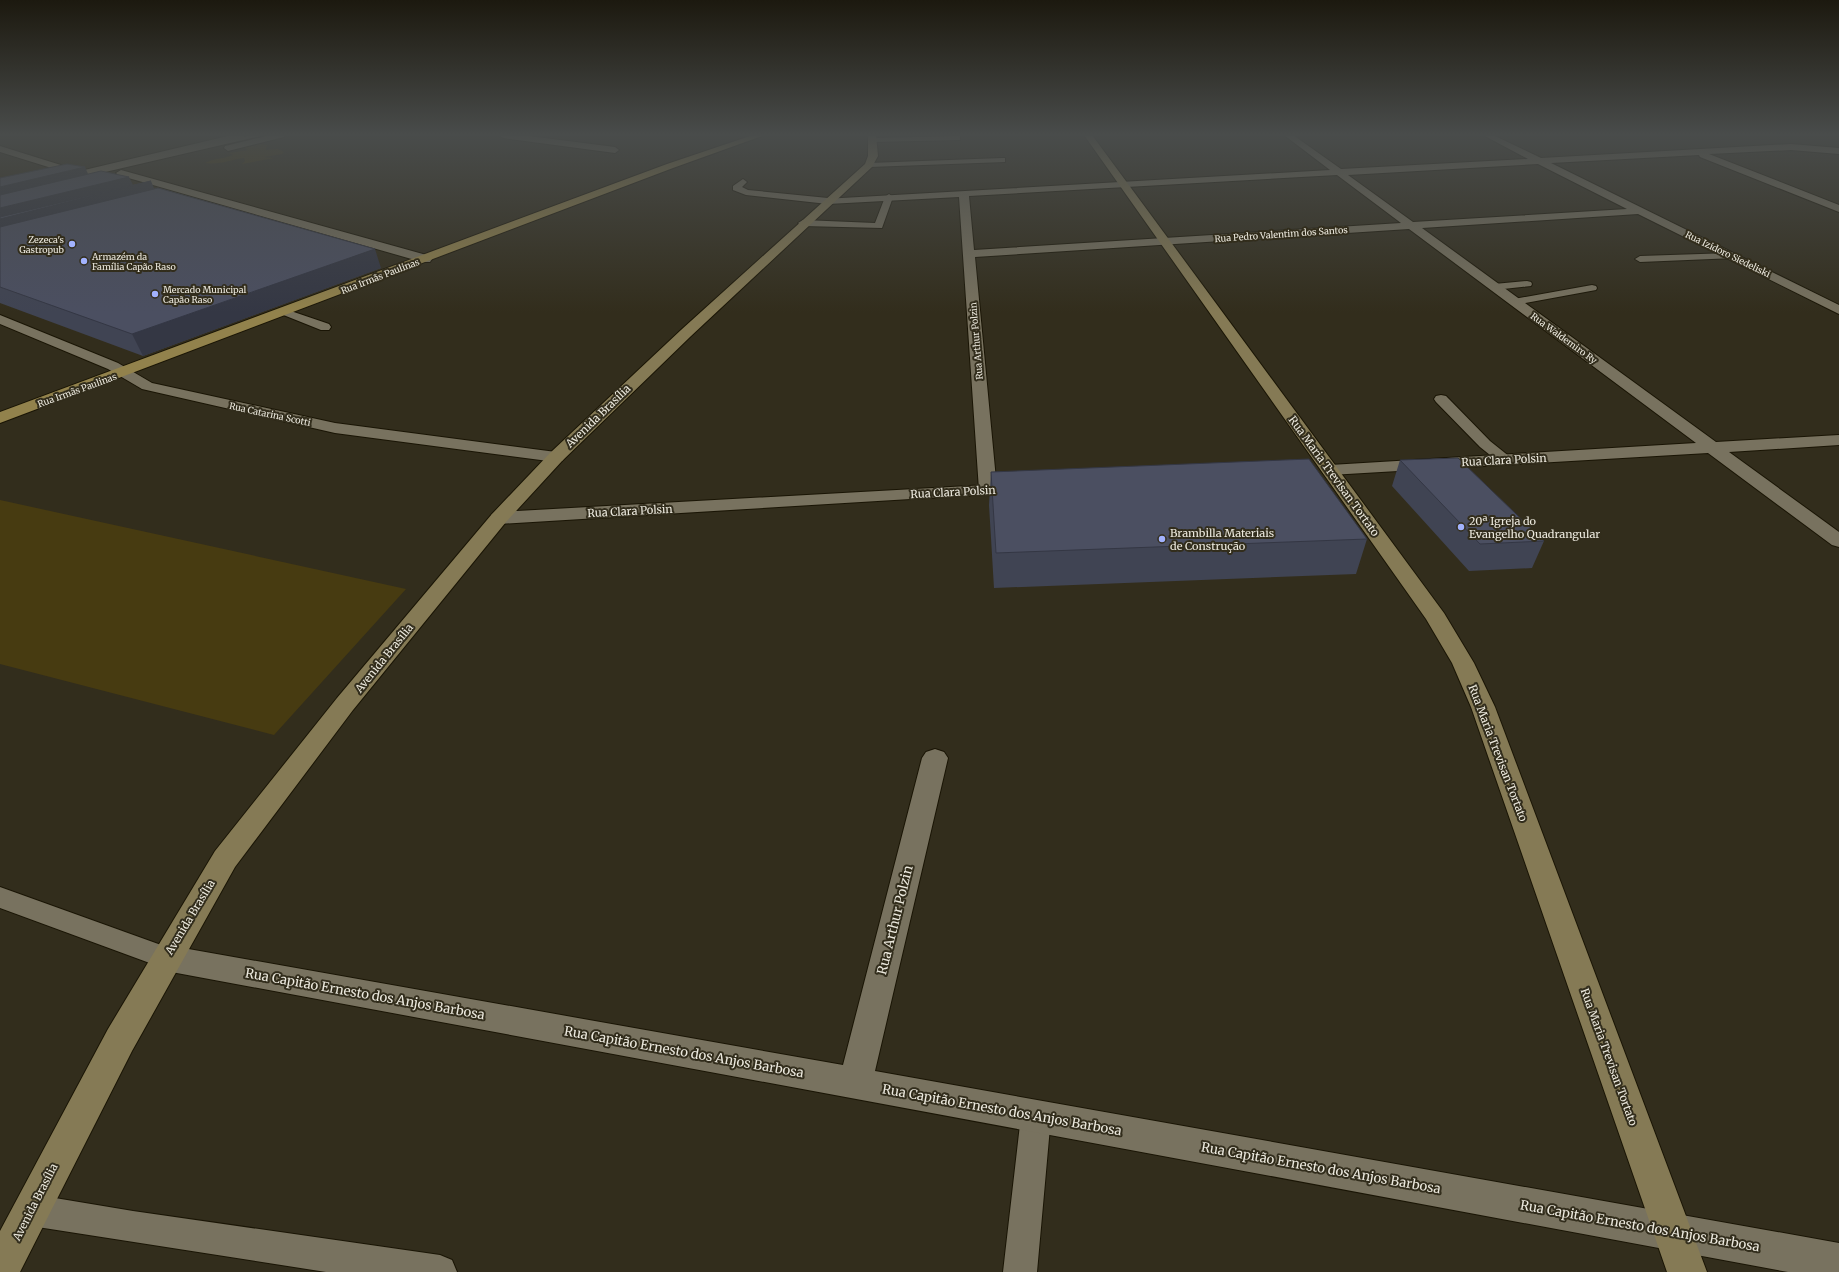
<svg xmlns="http://www.w3.org/2000/svg" width="1839" height="1272" font-family="Merriweather,serif">
  <style>
    .green { fill: #473b11 }
    .lines { fill: none; stroke-linecap: round; stroke-linejoin: round }
    .service-casing { stroke: #1a1505; stroke-width: 2 }
    .minor-casing { stroke: #1a1505; stroke-width: 2 }
    .tertiary-casing { stroke: #1a1505; stroke-width: 2 }
    .secondary-casing { stroke: #1a1505; stroke-width: 2 }
    .primary-casing { stroke: #1a1505; stroke-width: 2 }
    .service { fill: #78725f; fill-rule: evenodd }
    .minor { fill: #78725f; fill-rule: evenodd }
    .tertiary { fill: #78725f; fill-rule: evenodd }
    .secondary { fill: #857a55; fill-rule: evenodd }
    .primary { fill: #92824c; fill-rule: evenodd }
    .wall { fill: #404453 }
    .shaded-wall { fill: #343744 }
    .building { fill: #4b4f61; stroke: #343744 }
    .poi-dot { fill: #a2b2fd; stroke: #322d1c; stroke-width: 1.5 }
    .labels { text-anchor: middle; dominant-baseline: central; stroke-width: 4; stroke-linejoin: round; paint-order: stroke }
    .far-street-label { font-size: 9px; fill: #ece9de; stroke: #322d1c }
    .far-poi-label { font-size: 9px; fill: #ece9de; stroke: #322d1c; text-anchor: start }
    .street-label { font-size: 11px; fill: #ece9de; stroke: #322d1c }
    .poi-label { font-size: 11px; fill: #ece9de; stroke: #322d1c; text-anchor: start }
    .near-street-label { font-size: 13px; fill: #ece9de; stroke: #322d1c }
  </style>
  <rect width="100%" height="100%" fill="#322d1c"/>
  <path class="green" d="M258,144l10,1 -3,5 13,-1 6,3 -2,2 -18,3 10,1 -32,6 3,-3 -1,-3c-15,2 -23,7 -39,5 9,-5 19,-4 28,-8l-4,-2 19,-3 -4,-3z
    M0,500l406,89 -132,146 -274,-71z"/>
  <g class="lines">
    <g class="service-casing">
      <path id="service" d="M252,135h13l-177,41 -4,-2 4,-2z
        M957,136h3v4l-87,2 -4,-2 4,-2z
        M1002,158h3v4l-136,5 -4,-2 4,-2z
        M743,179l4,3 -5,5 6,3 80,8 4,3 -4,3 -82,-9 -13,-5v-4z
        M889,194l4,3 -11,31 -79,-2 -5,-3 5,-3 72,3 10,-26z
        M1731,253l4,1 1,2 -1,2 -95,4 -5,-3 5,-3z
        M1527,281l4,1 1,2 -1,2 -37,4 -5,-3 5,-3z
        M1592,285l4,1 1,2 -1,2 -82,15 -6,-3 6,-3z
        M285,309l44,15 2,3 -2,3h-8l-40,-16 -2,-2 2,-2z
        M1441,395l5,1 44,45 20,16 2,3 -2,3h-10l-20,-16 -44,-45 -2,-3 2,-3z
        M0,887l175,63 4,8 -4,8 -9,3 -166,-61z
        M1036,1101l11,5 4,10 -14,156h-34l18,-156 4,-10z
        M31,1194l102,17 307,44 12,5 5,12h-131l-295,-46 -11,-5 -5,-11 5,-11z"/>
    </g>
    <g class="minor-casing">
      <path id="minor" d="M499,135h22l94,12 4,3 -4,3 -112,-15z
        M1284,135h9l48,34 187,-10 -45,-24h10l48,23 250,-14 48,4v6l-48,-4 -82,4 130,51v7l-139,-55 -1,-2 -148,8 288,142v9l-201,-100 -216,14 294,214 123,-7v10l-110,7 110,80v15l-7,-2 -124,-92 -378,22 -6,-1 -3,-4 3,-4 6,-1 366,-22 -287,-214 -434,28 22,233 -3,4 -6,1 -6,-1 -3,-4 -20,-293 -131,7 -5,-3 1,-2 506,-29zM1538,164l89,45 -214,13 -65,-47zM1337,175l64,48 -427,27 -5,-54z
        M0,146l80,25 2,2 -5,3 -3,-1 -74,-23z
        M935,749l9,3 4,6 -73,313 964,172v29h-51l-1622,-301 -11,-4 -4,-9 4,-9 11,-4 677,120 79,-307 4,-6z"/>
    </g>
    <g class="tertiary-casing">
      <path id="tertiary" d="M232,135h14l-4,3 -242,58v-6z
        M271,135h14l-1,2 -56,14 -4,-3 1,-2z
        M121,170l309,86 2,3 -2,3h-8l-304,-87 -2,-2z
        M0,315l118,48 34,20 183,40 221,29 6,1 3,4 -3,4 -6,1 -221,-29 -193,-44 -34,-20 -108,-45z
        M1021,483l6,1 3,4 -3,4 -528,32 -7,-2 -2,-4 2,-4 7,-2z"/>
    </g>
    <g class="secondary-casing">
      <path id="secondary" d="M868,135h8l2,21 -6,11 -181,169 -129,125 -56,61 -153,188 -118,157 -103,184 -112,221h-20v-41l108,-202 107,-178 122,-153 155,-184 58,-61 131,-123 184,-166 3,-8z
        M1084,135h8l352,478 30,50 21,44 212,565h-40l-196,-565 -19,-44 -26,-44z"/>
    </g>
    <g class="primary-casing">
      <path id="primary" d="M753,135h12l-92,33 -673,255v-11l667,-248z"/>
    </g>
    <use href="#service" class="service"/>
    <use href="#minor" class="minor"/>
    <use href="#tertiary" class="tertiary"/>
    <use href="#secondary" class="secondary"/>
    <use href="#primary" class="primary"/>
  </g>
  <path class="wall" d="M88,174l45,11 21,4 227,79 -238,88 -143,-53v-125z
    M1400,460l144,81 -12,27 -63,3 -77,-85z
    M991,472l376,67 -11,35 -362,14 -5,-83z"/>
  <path class="shaded-wall" d="M85,167l7,16 -92,22v-18z
    M129,177l4,8 18,-4 7,17 -158,41v-31z
    M375,249l6,19 -238,88 -11,-22z"/>
  <path class="building" d="M67,164l18,3 -85,20v-9z
    M101,171l28,6 -129,31v-13z
    M151,181l-151,38v-2z
    M158,188l217,61 -243,85 -132,-47v-60z
    M1458,458l86,83 -64,3 -80,-84z
    M1309,459l58,80 -371,14 -5,-81z"/>
  <linearGradient id="sky" x2="0" y2="1"><stop stop-color="#1c190f"/><stop offset="0.43" stop-color="#494c4b"/><stop offset="1" stop-color="#494c4b" stop-opacity="0"/></linearGradient>
  <rect width="1839" height="313" fill="url(#sky)"/>
  <g class="poi-dot">
    <circle cx="72" cy="244" r="4"/>
    <circle cx="84" cy="261" r="4"/>
    <circle cx="155" cy="294" r="4"/>
    <circle cx="1461" cy="527" r="4"/>
    <circle cx="1162" cy="539" r="4"/>
  </g>
  <g class="labels">
    <g class="far-street-label">
      <text transform="translate(1281 234) rotate(-4)">Rua Pedro Valentim dos Santos</text>
      <text transform="translate(1728 254) rotate(26)">Rua Izidoro Siedeliski</text>
      <text transform="translate(380 276) rotate(-21)">Rua Irmãs Paulinas</text>
      <text transform="translate(1564 338) rotate(36)">Rua Waldemiro Ry</text>
      <text transform="translate(976 341) rotate(-95)">Rua Arthur Polzin</text>
      <text transform="translate(77 390) rotate(-20)">Rua Irmãs Paulinas</text>
      <text transform="translate(270 414) rotate(12)">Rua Catarina Scotti</text>
    </g>
    <g class="far-poi-label">
      <text x="64" y="239" text-anchor="end">Zezeca's<tspan x="64" dy="10">Gastropub</tspan></text>
      <text x="92" y="256">Armazém da<tspan x="92" dy="10">Família Capão Raso</tspan></text>
      <text x="163" y="289">Mercado Municipal<tspan x="163" dy="10">Capão Raso</tspan></text>
    </g>
    <g class="street-label">
      <text transform="translate(598 416) rotate(-44)">Avenida Brasília</text>
      <text transform="translate(1504 460) rotate(-3)">Rua Clara Polsin</text>
      <text transform="translate(1334 476) rotate(54)">Rua Maria Trevisan Tortato</text>
      <text transform="translate(953 492) rotate(-3)">Rua Clara Polsin</text>
      <text transform="translate(630 511) rotate(-3)">Rua Clara Polsin</text>
      <text transform="translate(384 658) rotate(-51)">Avenida Brasília</text>
      <text transform="translate(1498 753) rotate(69)">Rua Maria Trevisan Tortato</text>
      <text transform="translate(190 917) rotate(-59)">Avenida Brasília</text>
      <text transform="translate(1609 1057) rotate(70)">Rua Maria Trevisan Tortato</text>
      <text transform="translate(35 1202) rotate(-63)">Avenida Brasília</text>
    </g>
    <g class="poi-label">
      <text x="1469" y="521">20ª Igreja do<tspan x="1469" dy="13">Evangelho Quadrangular</tspan></text>
      <text x="1170" y="533">Brambilla Materiais<tspan x="1170" dy="13">de Construção</tspan></text>
    </g>
    <g class="near-street-label">
      <text transform="translate(895 920) rotate(-76)">Rua Arthur Polzin</text>
      <text transform="translate(365 994) rotate(10)">Rua Capitão Ernesto dos Anjos Barbosa</text>
      <text transform="translate(684 1052) rotate(10)">Rua Capitão Ernesto dos Anjos Barbosa</text>
      <text transform="translate(1002 1110) rotate(10)">Rua Capitão Ernesto dos Anjos Barbosa</text>
      <text transform="translate(1321 1168) rotate(10)">Rua Capitão Ernesto dos Anjos Barbosa</text>
      <text transform="translate(1640 1226) rotate(10)">Rua Capitão Ernesto dos Anjos Barbosa</text>
    </g>
  </g>
</svg>
